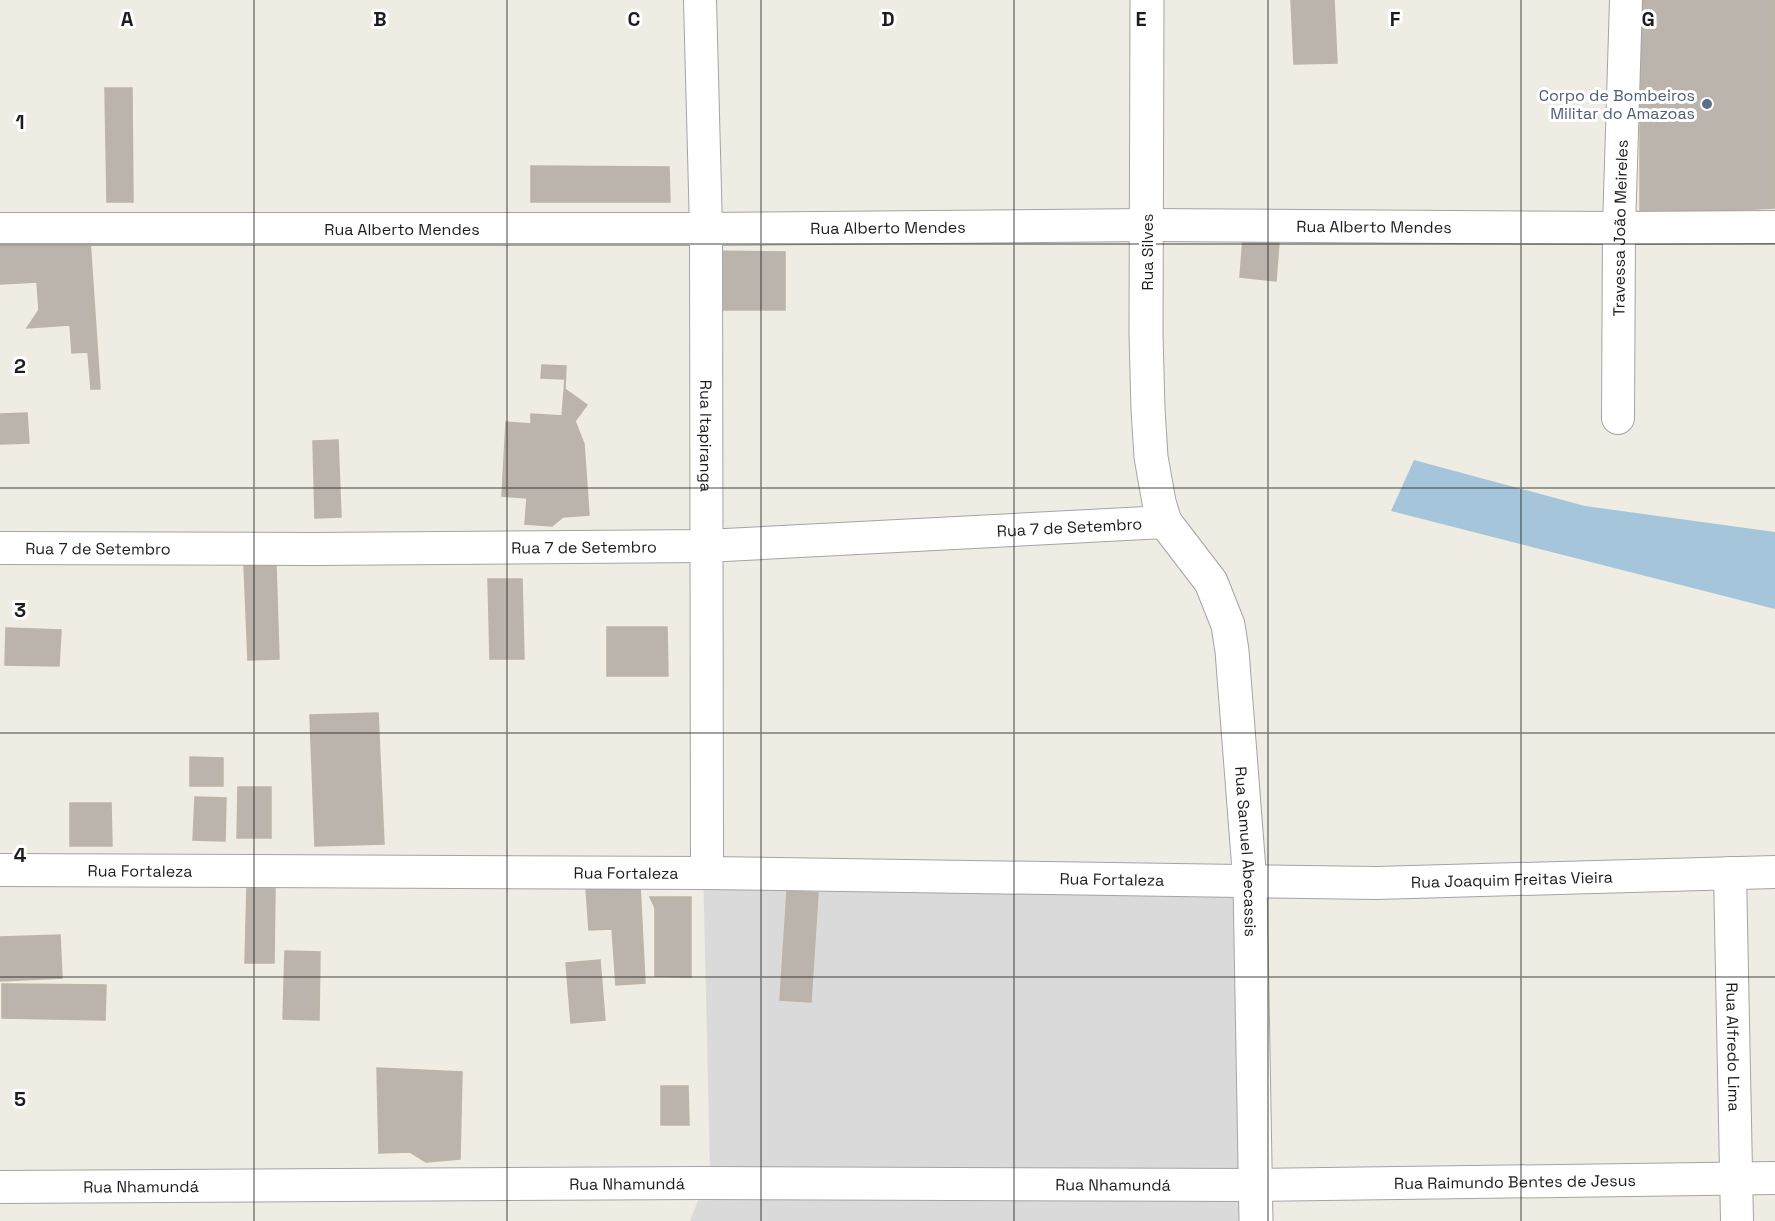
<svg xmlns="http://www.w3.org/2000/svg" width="1775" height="1221" font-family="'Space Grotesk',sans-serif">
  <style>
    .residential { fill: #dbdada }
    .water { fill: #a5c6da }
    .building { fill: #bab4ac; stroke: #beb4a6; stroke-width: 1.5 }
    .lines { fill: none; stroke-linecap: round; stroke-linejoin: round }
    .minor-casing { stroke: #a4a4a4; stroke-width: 34 }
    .tertiary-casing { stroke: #a4a4a4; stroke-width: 35 }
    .minor { stroke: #fff; stroke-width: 32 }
    .tertiary { stroke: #fff; stroke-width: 33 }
    .grid { fill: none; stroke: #1d1d1d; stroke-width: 1.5; stroke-opacity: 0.55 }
    .service-dot { fill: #5c6f8a; stroke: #fff; stroke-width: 2 }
    .labels { text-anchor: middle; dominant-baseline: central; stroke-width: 6; stroke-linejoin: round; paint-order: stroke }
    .service-label { font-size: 16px; fill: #4e5e75; stroke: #fff; text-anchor: end }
    .street-label { font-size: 16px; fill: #1d1d1d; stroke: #fff }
    .grid-label { font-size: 20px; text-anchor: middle; font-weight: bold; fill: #1d1d1d; stroke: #fff; stroke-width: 6; stroke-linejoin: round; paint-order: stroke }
  </style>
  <rect width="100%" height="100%" fill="#eeece3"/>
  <path class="residential" d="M703,864l556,9 -8,348h-561l20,-51z"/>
  <path class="water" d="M1414,460l171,46 190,26v77l-384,-98z"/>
  <path class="building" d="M1291,0h43l3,63 -43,1z
    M1640,0h135v208l-135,7z
    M105,88h27l1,114h-26z
    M531,166l138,1 1,35h-139z
    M1243,238l36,4 -3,39 -36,-4z
    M90,240l10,149h-9l-3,-37 -16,1 -2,-28 -43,3 12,-18 -2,-28 -37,2v-39z
    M711,251l74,1v58h-74z
    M542,365l24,1 -1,23 22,16 -12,16 9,23 5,71 -26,2 -11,9 -27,-2 2,-26 -25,-2 4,-74 25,2v-10l31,2 3,-37 -24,-1z
    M27,413l2,30 -29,1v-30z
    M338,440l3,77 -26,1 -2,-77z
    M276,564l3,95 -31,1 -4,-95z
    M488,579h34l2,80h-34z
    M607,627h60l1,49h-61z
    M6,628l55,2 -2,36 -54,-1z
    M378,713l6,131 -69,2 -5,-131z
    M190,757l33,1v28h-33z
    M238,787h33v51h-34z
    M195,797l31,1 -1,43 -32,-1z
    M70,803h41l1,43h-42z
    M640,885l5,98 -29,2 -4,-56 -23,1 -3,-42z
    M247,886l28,1 -1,76h-29z
    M787,891l31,2 -7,109 -31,-2z
    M650,897h41v80l-36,-1v-68z
    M60,935l2,43 -62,3v-44z
    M285,951l35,1 -1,68 -36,-1z
    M600,960l5,60 -34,3 -5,-60z
    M2,984l104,1 -1,35 -103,-2z
    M377,1068l85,4 -2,87 -34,3 -16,-10 -31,1z
    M661,1086h27l1,39h-28z"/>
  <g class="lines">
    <g class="minor-casing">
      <g id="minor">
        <path id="s1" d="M700,0l6,229 1,644"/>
        <path id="s2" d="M0,229h706l441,-4 472,3 156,-1"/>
        <path id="s3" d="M1618,418l1,-190 7,-228"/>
        <path id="s4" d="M0,548l315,1 391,-3 459,-24"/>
        <path id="s5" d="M0,870l707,3 669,10 399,-11"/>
        <path id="s6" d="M1730,873l7,348"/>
        <path id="s7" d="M0,1187l701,-4 554,2 520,-7"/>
      </g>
    </g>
    <g class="tertiary-casing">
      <g id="tertiary">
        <path id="s8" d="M1147,0l-1,334 2,75 3,48 8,45 6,20 46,60 17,43 4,26 18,232 6,338"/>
      </g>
    </g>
    <use href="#minor" class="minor"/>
    <use href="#tertiary" class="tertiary"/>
  </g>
  <path class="grid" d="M254,0v1221M507,0v1221M761,0v1221M1014,0v1221M1268,0v1221M1521,0v1221M0,244h1775M0,488h1775M0,733h1775M0,977h1775"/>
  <circle class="service-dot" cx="1707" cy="104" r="6"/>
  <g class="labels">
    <g class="service-label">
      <text x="1695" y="95">Corpo de Bombeiros<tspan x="1695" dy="18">Militar do Amazoas</tspan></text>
    </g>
    <g class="street-label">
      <text stroke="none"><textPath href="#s2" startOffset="1374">Rua Alberto Mendes</textPath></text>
      <text stroke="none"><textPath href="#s3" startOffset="190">Travessa João Meireles</textPath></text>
      <text stroke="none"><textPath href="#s2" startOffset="888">Rua Alberto Mendes</textPath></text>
      <text stroke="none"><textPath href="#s2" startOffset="402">Rua Alberto Mendes</textPath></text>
      <text transform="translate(1147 252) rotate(-90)">Rua Silves</text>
      <text stroke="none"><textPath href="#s1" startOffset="436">Rua Itapiranga</textPath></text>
      <text stroke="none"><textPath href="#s4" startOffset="1070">Rua 7 de Setembro</textPath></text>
      <text stroke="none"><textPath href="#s4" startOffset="584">Rua 7 de Setembro</textPath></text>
      <text stroke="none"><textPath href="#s4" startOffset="98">Rua 7 de Setembro</textPath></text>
      <text stroke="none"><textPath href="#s8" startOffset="873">Rua Samuel Abecassis</textPath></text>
      <text stroke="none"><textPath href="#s5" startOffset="140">Rua Fortaleza</textPath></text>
      <text stroke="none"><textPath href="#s5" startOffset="626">Rua Fortaleza</textPath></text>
      <text stroke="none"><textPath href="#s5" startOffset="1112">Rua Fortaleza</textPath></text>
      <text stroke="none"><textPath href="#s5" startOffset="1512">Rua Joaquim Freitas Vieira</textPath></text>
      <text stroke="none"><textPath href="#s6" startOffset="174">Rua Alfredo Lima</textPath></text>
      <text stroke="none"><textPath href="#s7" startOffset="1515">Rua Raimundo Bentes de Jesus</textPath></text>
      <text stroke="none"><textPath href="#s7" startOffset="627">Rua Nhamundá</textPath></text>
      <text stroke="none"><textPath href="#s7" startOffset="1113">Rua Nhamundá</textPath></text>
      <text stroke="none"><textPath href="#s7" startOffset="141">Rua Nhamundá</textPath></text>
    </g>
  </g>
  <g class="grid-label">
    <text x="127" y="26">A</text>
    <text x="380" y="26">B</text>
    <text x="634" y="26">C</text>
    <text x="888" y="26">D</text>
    <text x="1141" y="26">E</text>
    <text x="1395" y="26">F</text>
    <text x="1648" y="26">G</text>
    <text x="20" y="129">1</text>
    <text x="20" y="373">2</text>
    <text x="20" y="617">3</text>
    <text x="20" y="862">4</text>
    <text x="20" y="1106">5</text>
  </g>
</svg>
